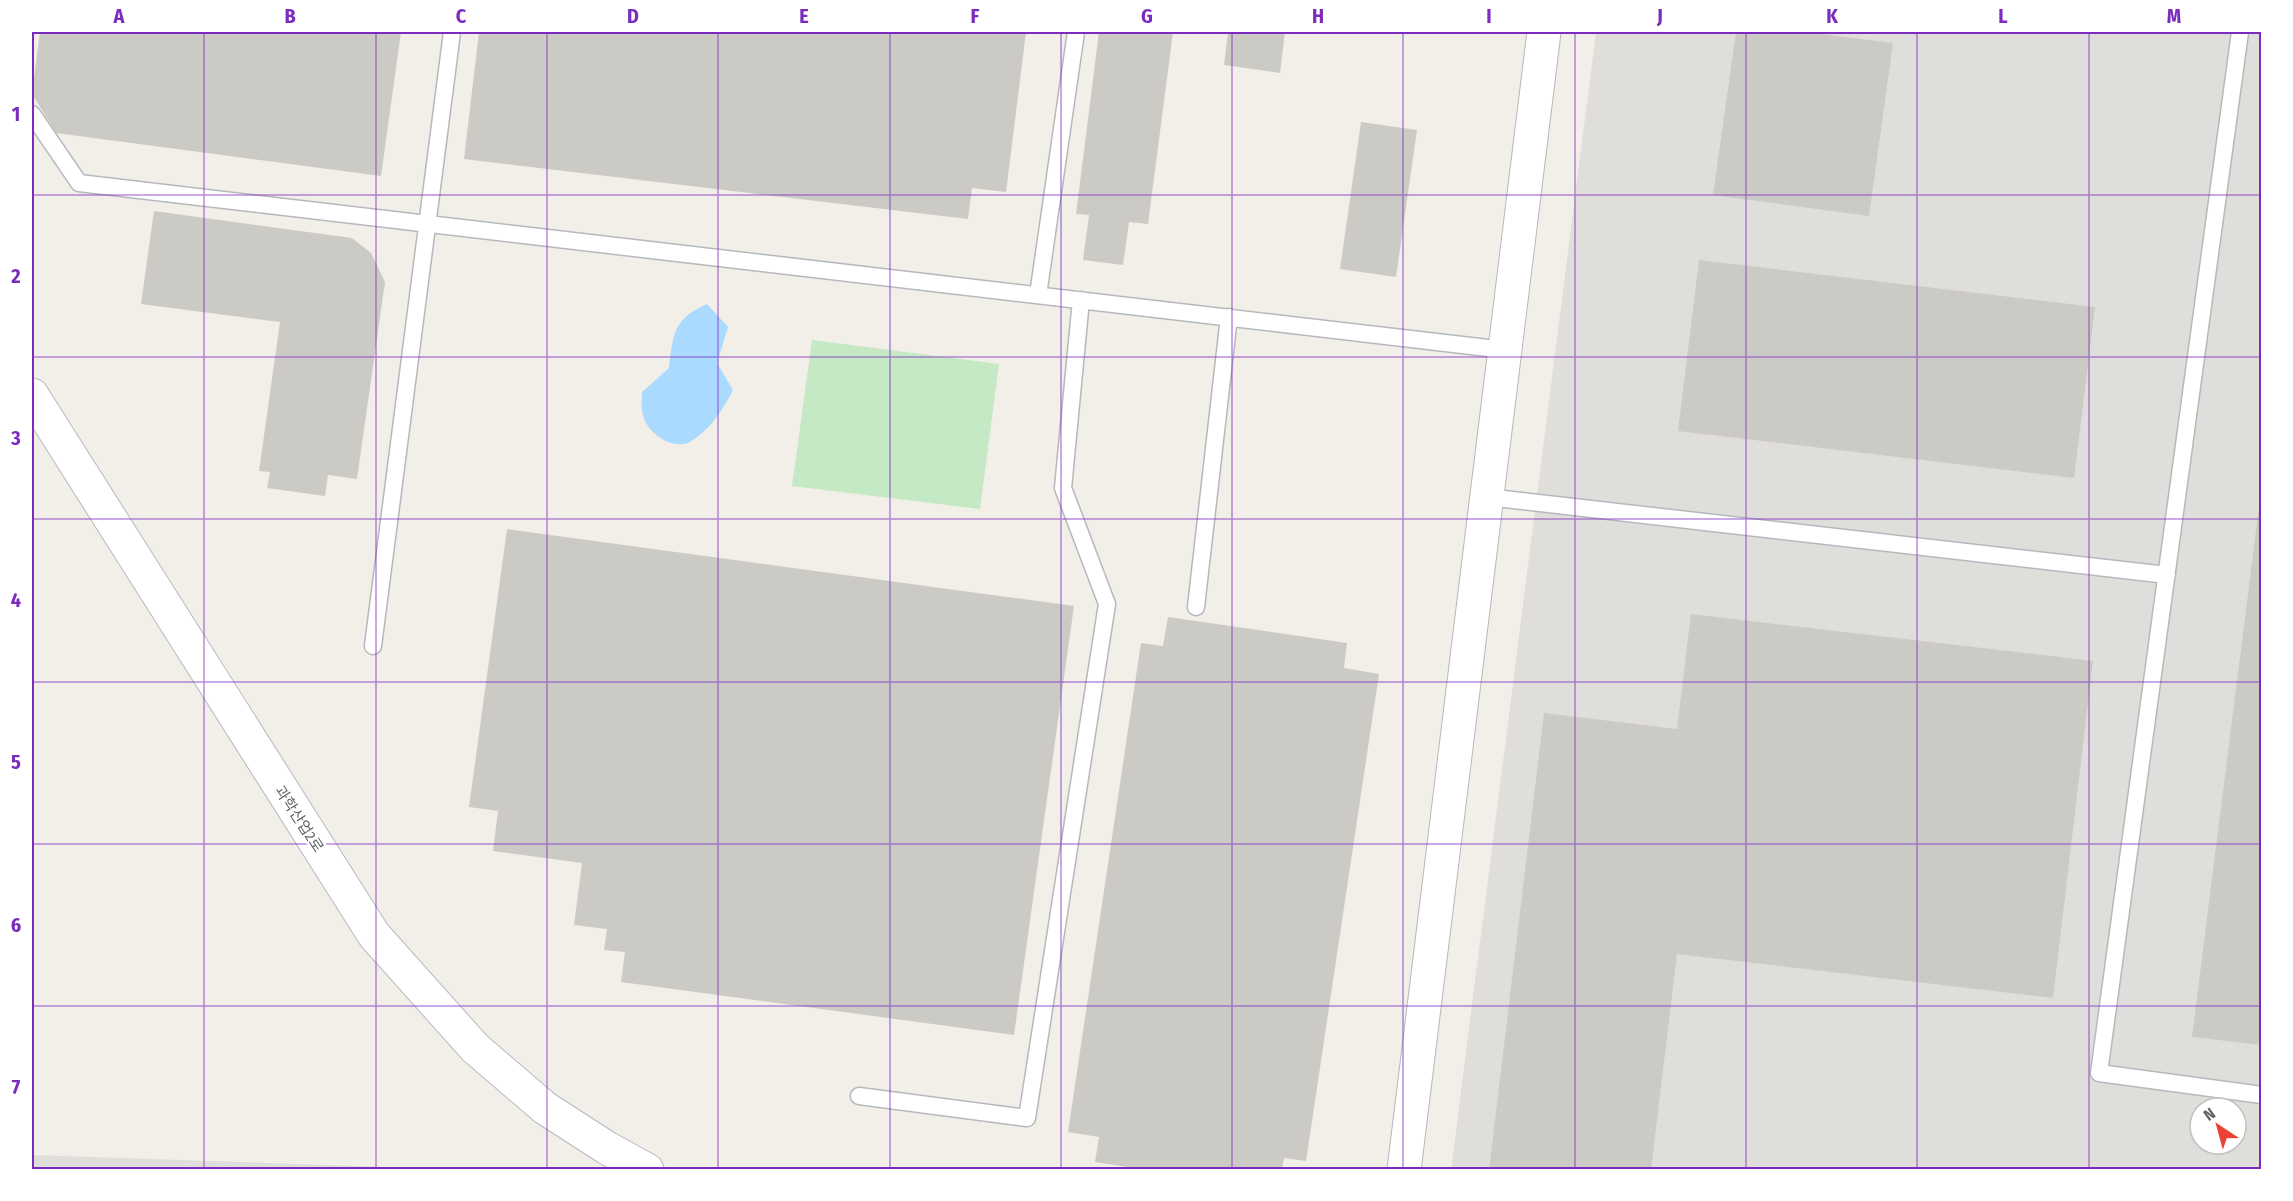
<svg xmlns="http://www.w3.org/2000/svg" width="2293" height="1201" font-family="'Fira Sans Condensed','Noto Sans KR',sans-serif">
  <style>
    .industrial { fill: #e0deda; fill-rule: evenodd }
    .green { fill: #c5e8c5 }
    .water { fill: #aadaff }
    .building { fill: #cccac5 }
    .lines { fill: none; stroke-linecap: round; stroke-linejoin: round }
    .lane-casing { stroke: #b5b8bc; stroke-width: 19 }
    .street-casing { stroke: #b5b8bc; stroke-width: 35 }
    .secondary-casing { stroke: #b6babf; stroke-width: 35 }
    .lane { stroke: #fff; stroke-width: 16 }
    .street { stroke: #fff; stroke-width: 33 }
    .secondary { stroke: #fff; stroke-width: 33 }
    .grid { fill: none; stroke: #7b2cbf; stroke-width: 1.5; stroke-opacity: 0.55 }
    .labels { text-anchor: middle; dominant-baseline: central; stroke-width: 5; stroke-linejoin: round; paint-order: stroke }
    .street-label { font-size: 15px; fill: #5f6368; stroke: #fff }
    .neatline { fill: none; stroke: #7b2cbf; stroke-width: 2 }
    .grid-label { font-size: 20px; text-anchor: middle; font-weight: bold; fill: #7b2cbf }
  </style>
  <rect width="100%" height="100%" fill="#f1efe8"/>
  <path class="industrial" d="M1596,32h665v1137l-810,1zM2200,1108h36v36h-36z
    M32,1155l413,14h1l-414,1z"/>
  <path class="green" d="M812,340l187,24 -19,145 -188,-23z"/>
  <path class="water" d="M707,304l21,23 -11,36 16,27c-9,18 -22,38 -40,50 -17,13 -46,-6 -50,-25 -2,-7 -1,-15 -1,-23l27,-24c4,-34 4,-49 38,-64z"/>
  <path class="building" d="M40,32h361l-20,144 -325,-43 -24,-39z
    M479,32h547l-20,160 -34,-4 -4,31 -504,-60z
    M1099,32h74l-25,192 -19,-2 -6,43 -40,-5 6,-45 -13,-1z
    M1228,32h57l-5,41 -56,-8z
    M1736,32h68l89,11 -24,173 -156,-21z
    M1361,122l56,8 -21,147 -56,-8z
    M154,211l198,27 19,15 14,29 -28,197 -29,-4 -3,21 -58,-8 3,-16 -11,-1 21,-149 -139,-18z
    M1699,260l396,47 -21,171 -396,-47z
    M2260,499h2v546l-70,-8z
    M507,529l567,77 -60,429 -393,-53 4,-30 -21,-2 3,-21 -33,-4 8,-62 -89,-12 5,-40 -29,-4z
    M1691,614l402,47 -40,337 -376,-44 -26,216h-162l55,-457 133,16z
    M1168,617l179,26 -3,25 35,6 -73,487 -22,-3 -2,12h-135l-52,-8 4,-25 -31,-5 73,-489 22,3z"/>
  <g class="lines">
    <g class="lane-casing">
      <path id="lane" d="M2240,32l-141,1041 163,22
        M32,114l47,69 1426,167
        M1038,295l38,-263
        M1487,497l680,78
        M1196,607l33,-290
        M373,646l79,-614
        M859,1096l168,22 80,-514 -44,-116 18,-188"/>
    </g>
    <g class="street-casing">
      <path id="street" d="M1404,1170l140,-1138"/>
    </g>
    <g class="secondary-casing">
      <path id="secondary" d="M32,395l342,540 101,113 70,60 62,40 40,22"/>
    </g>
    <use href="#lane" class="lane"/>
    <use href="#street" class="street"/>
    <use href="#secondary" class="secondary"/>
  </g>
  <path class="grid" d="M204,32v1138M376,32v1138M547,32v1138M718,32v1138M890,32v1138M1061,32v1138M1232,32v1138M1403,32v1138M1575,32v1138M1746,32v1138M1917,32v1138M2089,32v1138M32,195h2230M32,357h2230M32,519h2230M32,682h2230M32,844h2230M32,1006h2230"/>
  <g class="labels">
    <g class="street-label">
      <text transform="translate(299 819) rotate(57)">과학산업2로</text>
    </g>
  </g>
  <rect width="2293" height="1201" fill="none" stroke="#ffffff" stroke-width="66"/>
  <g transform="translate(2218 1126) rotate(324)"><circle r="28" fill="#ffffff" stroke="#bfc1c3" stroke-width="1.5"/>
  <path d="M0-4.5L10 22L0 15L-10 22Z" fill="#ea4335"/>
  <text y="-9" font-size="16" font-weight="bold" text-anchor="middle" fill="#5f6368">N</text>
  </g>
  <rect x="33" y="33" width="2227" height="1135" class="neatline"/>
  <g class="grid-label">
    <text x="119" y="23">A</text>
    <text x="290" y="23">B</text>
    <text x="461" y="23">C</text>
    <text x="633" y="23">D</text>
    <text x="804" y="23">E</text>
    <text x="975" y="23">F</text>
    <text x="1147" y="23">G</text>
    <text x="1318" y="23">H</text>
    <text x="1489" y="23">I</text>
    <text x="1660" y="23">J</text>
    <text x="1832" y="23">K</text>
    <text x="2003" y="23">L</text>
    <text x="2174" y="23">M</text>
    <text x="16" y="121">1</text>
    <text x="16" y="283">2</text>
    <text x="16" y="445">3</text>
    <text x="16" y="607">4</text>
    <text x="16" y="769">5</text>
    <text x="16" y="932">6</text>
    <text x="16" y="1094">7</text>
  </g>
</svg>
